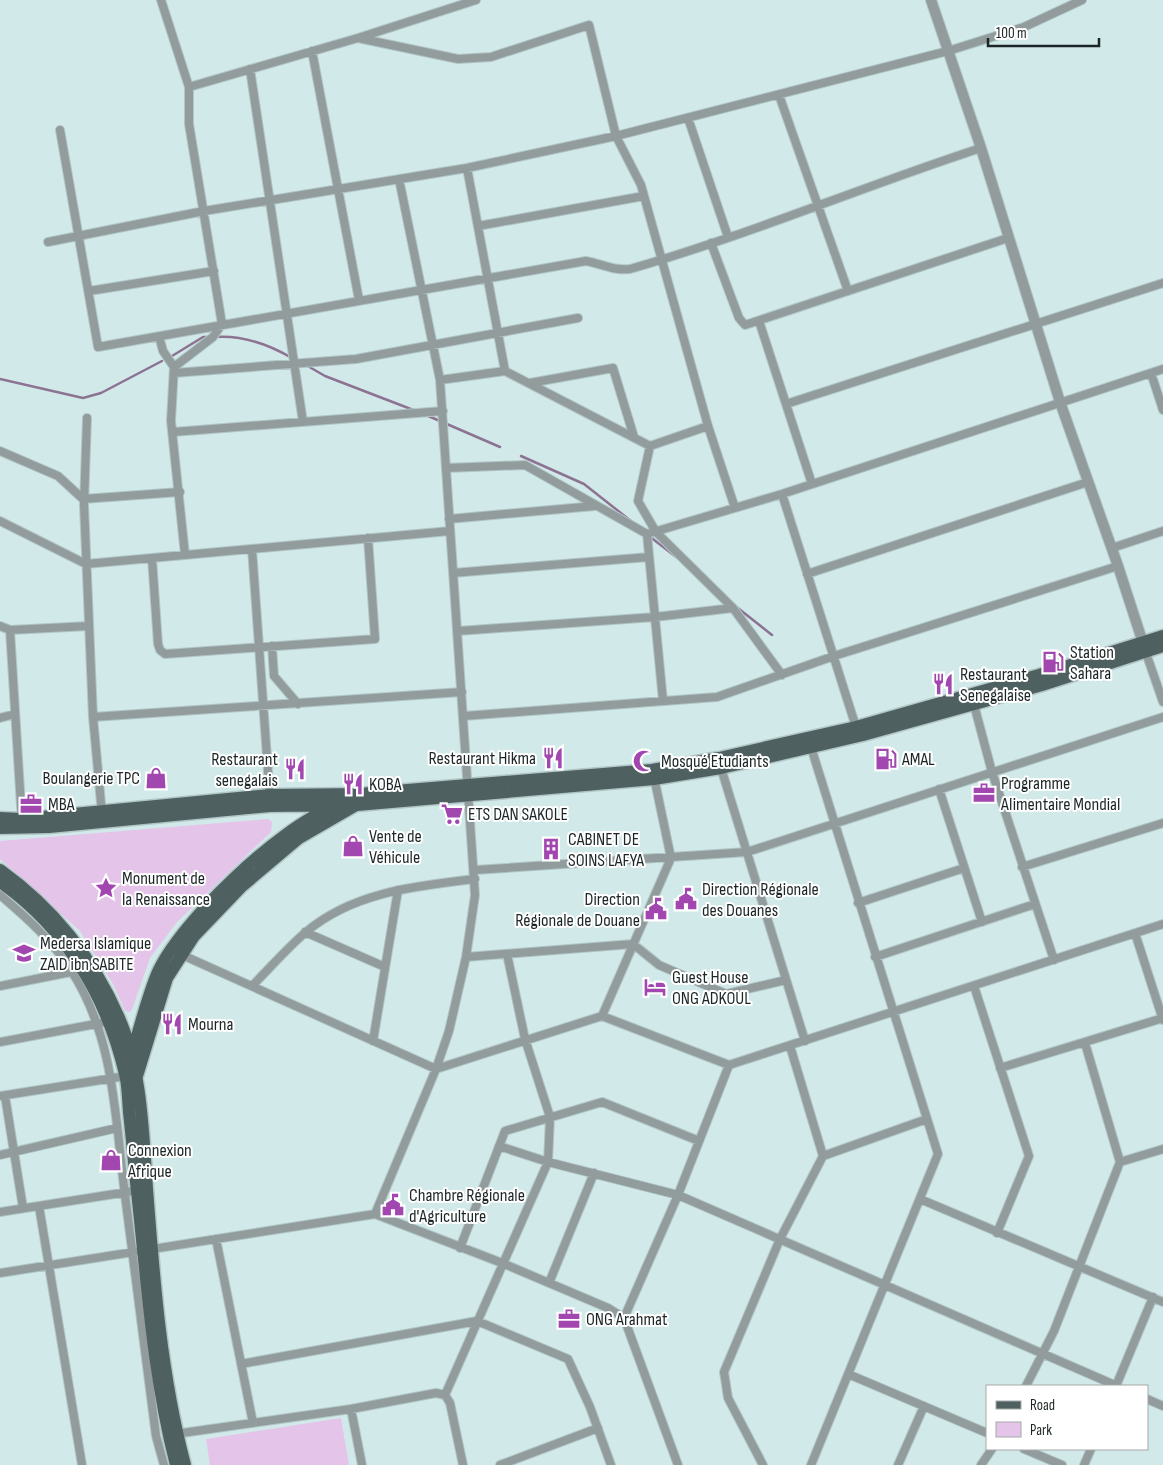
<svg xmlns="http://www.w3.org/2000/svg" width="1163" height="1465" font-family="'Sofia Sans Condensed',sans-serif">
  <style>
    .green { fill: #e5c4ea }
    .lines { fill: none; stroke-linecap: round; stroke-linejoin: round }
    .stream { stroke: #8c7392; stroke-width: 2.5 }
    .minor-casing { stroke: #b1c6c7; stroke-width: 10 }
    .tertiary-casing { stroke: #b1c6c7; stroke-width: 12 }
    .primary-casing { stroke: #b1c6c7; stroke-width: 15 }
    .minor { stroke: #929c9c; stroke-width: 8 }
    .tertiary { stroke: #929c9c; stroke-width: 10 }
    .primary { stroke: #4f6061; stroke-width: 12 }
    .labels { text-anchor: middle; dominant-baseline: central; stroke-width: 4; stroke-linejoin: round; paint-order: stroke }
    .poi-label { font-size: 18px; fill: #1d2626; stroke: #fff; text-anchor: start }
  </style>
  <rect width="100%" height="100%" fill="#d2e9ea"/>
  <path class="green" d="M268,819l4,3 -1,10 -94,90 -27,36 -19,54 -6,-1 -12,-27 -33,-53 -80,-72v-18z
    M341,1418l8,47h-139l-4,-26z"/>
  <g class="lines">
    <path class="stream" d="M215,337c28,-2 53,7 77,21
      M172,356l31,-19h6
      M306,365l19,11 91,35
      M0,379l83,19 18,-5 61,-32
      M426,415l74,32
      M521,456l63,28 47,37
      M649,536l31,24
      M734,605l38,30"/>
    <g class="minor-casing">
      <path id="minor" d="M161,0l28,87v37l33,200 -9,13 -39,30 -3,54 14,134
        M358,38l100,21 33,-2 98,-32 27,111 25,49 67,241 27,82
        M312,51l47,249
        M250,69l53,353
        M189,87l169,-49 118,-38
        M779,95l69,196
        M688,118l40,119
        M60,130l38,217 488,-86c16,3 28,10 44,8 119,-34 234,-83 351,-121
        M467,168l38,203
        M478,226l166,-30
        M48,242l156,-31 263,-43 149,-32 332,-85 76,-24 58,-27
        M711,243l28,75 6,7 263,-87
        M89,291l125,-20
        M759,321l53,163
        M159,336l4,15 11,16
        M174,373l182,-14 222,-41
        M1151,373l12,37
        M440,380l65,-9 145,75 58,-20
        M530,383l83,-15 21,69
        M786,404l377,-121
        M87,418l-3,87 9,212 9,97
        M173,432l270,-21
        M650,446l-12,55 18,31 77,76
        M0,451l58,25 25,23 97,-7
        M446,468l79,-3 122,69 135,-40 381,-125
        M782,494l74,233
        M449,519l146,-13
        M0,521l86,43 364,-33
        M647,534l16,167
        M1112,548l51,-17
        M252,549l18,250
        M152,558l6,86 2,6 5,4 210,-15 -7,-101
        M453,573l196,-16
        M807,574l281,-92
        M0,626l10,4 12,192
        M10,630l79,-4
        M458,631l197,-14 78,-9 49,67
        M272,646l2,30 24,28
        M1145,650l18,52
        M973,701l19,71 62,188
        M464,716l253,-19 117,-41 284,-90
        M93,717l369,-25
        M0,718l15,-4
        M810,744l128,410 -127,311
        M721,768l84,273
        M939,789l43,133
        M1022,867l141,-44
        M475,870l272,-18 416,-135
        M0,895c27,23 53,46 72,77 43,67 43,147 53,223 10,81 21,161 31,241l8,29
        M858,903l106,-35
        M305,932l80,35
        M1135,933l28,87
        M180,954l256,115 166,-53 127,49 434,-141
        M466,957l167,-13 26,21 67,29 60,-14
        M875,957l160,-53
        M0,986l76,-15
        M252,986c18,-18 35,-38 54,-54 47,-40 110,-46 169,-53
        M974,986l55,170 -32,77
        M602,1016l69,-158 -17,-81
        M373,1041l25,-151
        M0,1042l101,-19
        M1000,1068l163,-50
        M0,1096l126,-20
        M5,1096l18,112
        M499,1146l49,16 130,33 439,191
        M0,1155l117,-27
        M823,1156l104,-37
        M1120,1162l43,-13
        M920,1199l243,103
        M39,1206l43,259
        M0,1212l140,-22
        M375,1214l61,-145 13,-38 17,-74 9,-62 -35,-515 -41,-201
        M216,1239l37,184
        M460,1248l45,-117 97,-29 97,39
        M0,1273l375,-59 127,49 106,45 16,10 54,147
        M549,1283l45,-110
        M624,1318l54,-123 51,-130
        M241,1364l236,-43 91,38 22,48 21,58
        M848,1374l139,59
        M1026,1386l28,-55 66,-169 -35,-119
        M1116,1386l37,-89
        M445,1395l103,-233 2,-45 -25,-78 -18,-85
        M1147,1399l16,7
        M351,1409l11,56
        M175,1434l176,-25 85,-16 9,2 5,8 13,62
        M1024,1449l38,16
        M500,1465l98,-37
        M763,1465l-35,-67 -4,-26 56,-133 43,-83 -33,-110
        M898,1465l26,-59
        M981,1465l11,-16
        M1084,1465l7,-16"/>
    </g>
    <g class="tertiary-casing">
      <path id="tertiary" d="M931,0l50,148 79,254 58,164 25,77"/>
    </g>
    <g class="primary-casing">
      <path id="primary" d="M0,818l22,1 248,-24 89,-1 293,-24 67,-12 137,-31 183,-52 124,-39
        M0,828l49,-1 221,-21 87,-1 297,-26 67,-11 142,-33 179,-50 121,-39
        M0,870c53,38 93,88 119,148 23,52 24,115 28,171 7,92 14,186 38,276
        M0,882c66,46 107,115 125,192 3,12 3,26 4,38 3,26 5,53 8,79 10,92 16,185 39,274
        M131,1058c8,-28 15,-57 26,-84 22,-51 123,-147 175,-166
        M137,1076l30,-98 27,-42 47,-49 58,-49 57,-33"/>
    </g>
    <use href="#minor" class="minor"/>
    <use href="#tertiary" class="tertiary"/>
    <use href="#primary" class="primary"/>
  </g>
  <defs>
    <g id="fuel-bare" transform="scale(1.725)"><path d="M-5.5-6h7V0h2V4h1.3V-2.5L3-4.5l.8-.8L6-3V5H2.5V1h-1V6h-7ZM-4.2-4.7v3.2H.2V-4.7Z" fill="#a246b0" stroke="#fff" stroke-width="2.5" paint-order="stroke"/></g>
    <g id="restaurant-bare" transform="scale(1.725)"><path d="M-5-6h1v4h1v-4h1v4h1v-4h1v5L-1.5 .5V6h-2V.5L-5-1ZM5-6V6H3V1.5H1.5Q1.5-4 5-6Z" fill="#a246b0" stroke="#fff" stroke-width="2.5" paint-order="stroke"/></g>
    <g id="mosque-bare" transform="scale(1.725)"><path d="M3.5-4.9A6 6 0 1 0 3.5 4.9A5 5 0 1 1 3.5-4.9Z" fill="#a246b0" stroke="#fff" stroke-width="2.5" paint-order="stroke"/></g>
    <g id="shop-bare" transform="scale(1.725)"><path d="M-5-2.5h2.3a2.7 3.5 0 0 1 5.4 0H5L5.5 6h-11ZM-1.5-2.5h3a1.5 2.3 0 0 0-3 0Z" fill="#a246b0" stroke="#fff" stroke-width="2.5" paint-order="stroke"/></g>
    <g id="office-bare" transform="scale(1.725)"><path d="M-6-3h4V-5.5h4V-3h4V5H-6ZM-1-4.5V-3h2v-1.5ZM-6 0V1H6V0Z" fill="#a246b0" stroke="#fff" stroke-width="2.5" paint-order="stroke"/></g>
    <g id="supermarket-bare" transform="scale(1.725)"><path d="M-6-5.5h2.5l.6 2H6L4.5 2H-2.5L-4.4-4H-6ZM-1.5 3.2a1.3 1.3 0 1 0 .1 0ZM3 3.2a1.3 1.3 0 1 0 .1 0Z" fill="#a246b0" stroke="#fff" stroke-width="2.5" paint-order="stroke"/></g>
    <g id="building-bare" transform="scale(1.725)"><path d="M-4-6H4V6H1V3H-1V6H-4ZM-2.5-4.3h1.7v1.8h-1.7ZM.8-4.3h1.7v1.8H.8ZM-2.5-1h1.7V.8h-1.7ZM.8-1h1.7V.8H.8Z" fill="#a246b0" stroke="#fff" stroke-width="2.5" paint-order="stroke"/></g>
    <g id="sight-bare" transform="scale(1.725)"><path d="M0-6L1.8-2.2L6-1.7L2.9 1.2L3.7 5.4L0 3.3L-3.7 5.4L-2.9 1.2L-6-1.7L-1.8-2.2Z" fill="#a246b0" stroke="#fff" stroke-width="2.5" paint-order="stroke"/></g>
    <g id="civic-bare" transform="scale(1.725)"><path d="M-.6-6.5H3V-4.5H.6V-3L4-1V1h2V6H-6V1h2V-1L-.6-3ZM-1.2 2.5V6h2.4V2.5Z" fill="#a246b0" stroke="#fff" stroke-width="2.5" paint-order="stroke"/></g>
    <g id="school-bare" transform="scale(1.725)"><path d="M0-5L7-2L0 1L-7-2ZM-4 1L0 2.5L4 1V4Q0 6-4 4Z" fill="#a246b0" stroke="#fff" stroke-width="2.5" paint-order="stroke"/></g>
    <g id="hotel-bare" transform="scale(1.725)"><path d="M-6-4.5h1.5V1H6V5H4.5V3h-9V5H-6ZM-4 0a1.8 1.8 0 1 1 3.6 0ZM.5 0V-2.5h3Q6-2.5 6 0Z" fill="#a246b0" stroke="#fff" stroke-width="2.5" paint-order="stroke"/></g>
  </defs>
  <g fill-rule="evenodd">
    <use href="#fuel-bare" x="1053" y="662"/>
    <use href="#restaurant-bare" x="943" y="684"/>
    <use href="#restaurant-bare" x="553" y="758"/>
    <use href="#fuel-bare" x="886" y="759"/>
    <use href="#mosque-bare" x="644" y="761"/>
    <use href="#restaurant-bare" x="295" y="769"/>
    <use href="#shop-bare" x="156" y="778"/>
    <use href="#restaurant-bare" x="353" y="784"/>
    <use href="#office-bare" x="984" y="793"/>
    <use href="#office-bare" x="31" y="804"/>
    <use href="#supermarket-bare" x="452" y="814"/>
    <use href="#shop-bare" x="353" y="846"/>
    <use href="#building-bare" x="551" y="849"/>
    <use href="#sight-bare" x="106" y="888"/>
    <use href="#civic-bare" x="686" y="899"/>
    <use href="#civic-bare" x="656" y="909"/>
    <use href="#school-bare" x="24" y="953"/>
    <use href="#hotel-bare" x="655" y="987"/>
    <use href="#restaurant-bare" x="172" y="1024"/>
    <use href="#shop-bare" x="111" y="1160"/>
    <use href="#civic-bare" x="393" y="1205"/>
    <use href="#office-bare" x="569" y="1319"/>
  </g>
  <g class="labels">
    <g class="poi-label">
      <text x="1070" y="652">Station<tspan x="1070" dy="21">Sahara</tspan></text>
      <text x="960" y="674">Restaurant<tspan x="960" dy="21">Senegalaise</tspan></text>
      <text x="536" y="758" text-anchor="end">Restaurant Hikma</text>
      <text x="278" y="759" text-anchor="end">Restaurant<tspan x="278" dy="21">senegalais</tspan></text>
      <text x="902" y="759">AMAL</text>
      <text x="661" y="761">Mosqué Etudiants</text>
      <text x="140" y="778" text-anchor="end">Boulangerie TPC</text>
      <text x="1001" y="783">Programme<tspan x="1001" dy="21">Alimentaire Mondial</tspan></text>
      <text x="369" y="784">KOBA</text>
      <text x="48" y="804">MBA</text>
      <text x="468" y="814">ETS DAN SAKOLE</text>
      <text x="369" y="836">Vente de<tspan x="369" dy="21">Véhicule</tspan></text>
      <text x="568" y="839">CABINET DE<tspan x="568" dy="21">SOINS LAFYA</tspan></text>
      <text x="122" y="878">Monument de<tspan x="122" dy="21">la Renaissance</tspan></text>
      <text x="702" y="889">Direction Régionale<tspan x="702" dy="21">des Douanes</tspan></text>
      <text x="640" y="899" text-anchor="end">Direction<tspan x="640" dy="21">Régionale de Douane</tspan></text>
      <text x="40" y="943">Medersa Islamique<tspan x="40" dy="21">ZAID ibn SABITE</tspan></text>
      <text x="672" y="977">Guest House<tspan x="672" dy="21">ONG ADKOUL</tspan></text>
      <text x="188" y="1024">Mourna</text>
      <text x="128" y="1150">Connexion<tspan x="128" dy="21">Afrique</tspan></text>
      <text x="409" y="1195">Chambre Régionale<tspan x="409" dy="21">d'Agriculture</tspan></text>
      <text x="586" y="1319">ONG Arahmat</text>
    </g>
  </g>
  <rect x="986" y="1385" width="162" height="65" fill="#ffffff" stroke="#a5a8a8"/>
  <rect x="996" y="1401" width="25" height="8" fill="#4f6061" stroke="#a5a8a8"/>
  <text x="1030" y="1410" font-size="15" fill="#1d2626">Road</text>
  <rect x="996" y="1422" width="25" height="15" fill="#e5c4ea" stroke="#a5a8a8"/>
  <text x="1030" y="1435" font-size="15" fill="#1d2626">Park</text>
  <path d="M988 38v8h111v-8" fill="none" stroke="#1d2626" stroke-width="2.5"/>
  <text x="996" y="38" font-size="15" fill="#1d2626" stroke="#ffffff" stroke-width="4" paint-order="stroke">100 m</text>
</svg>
